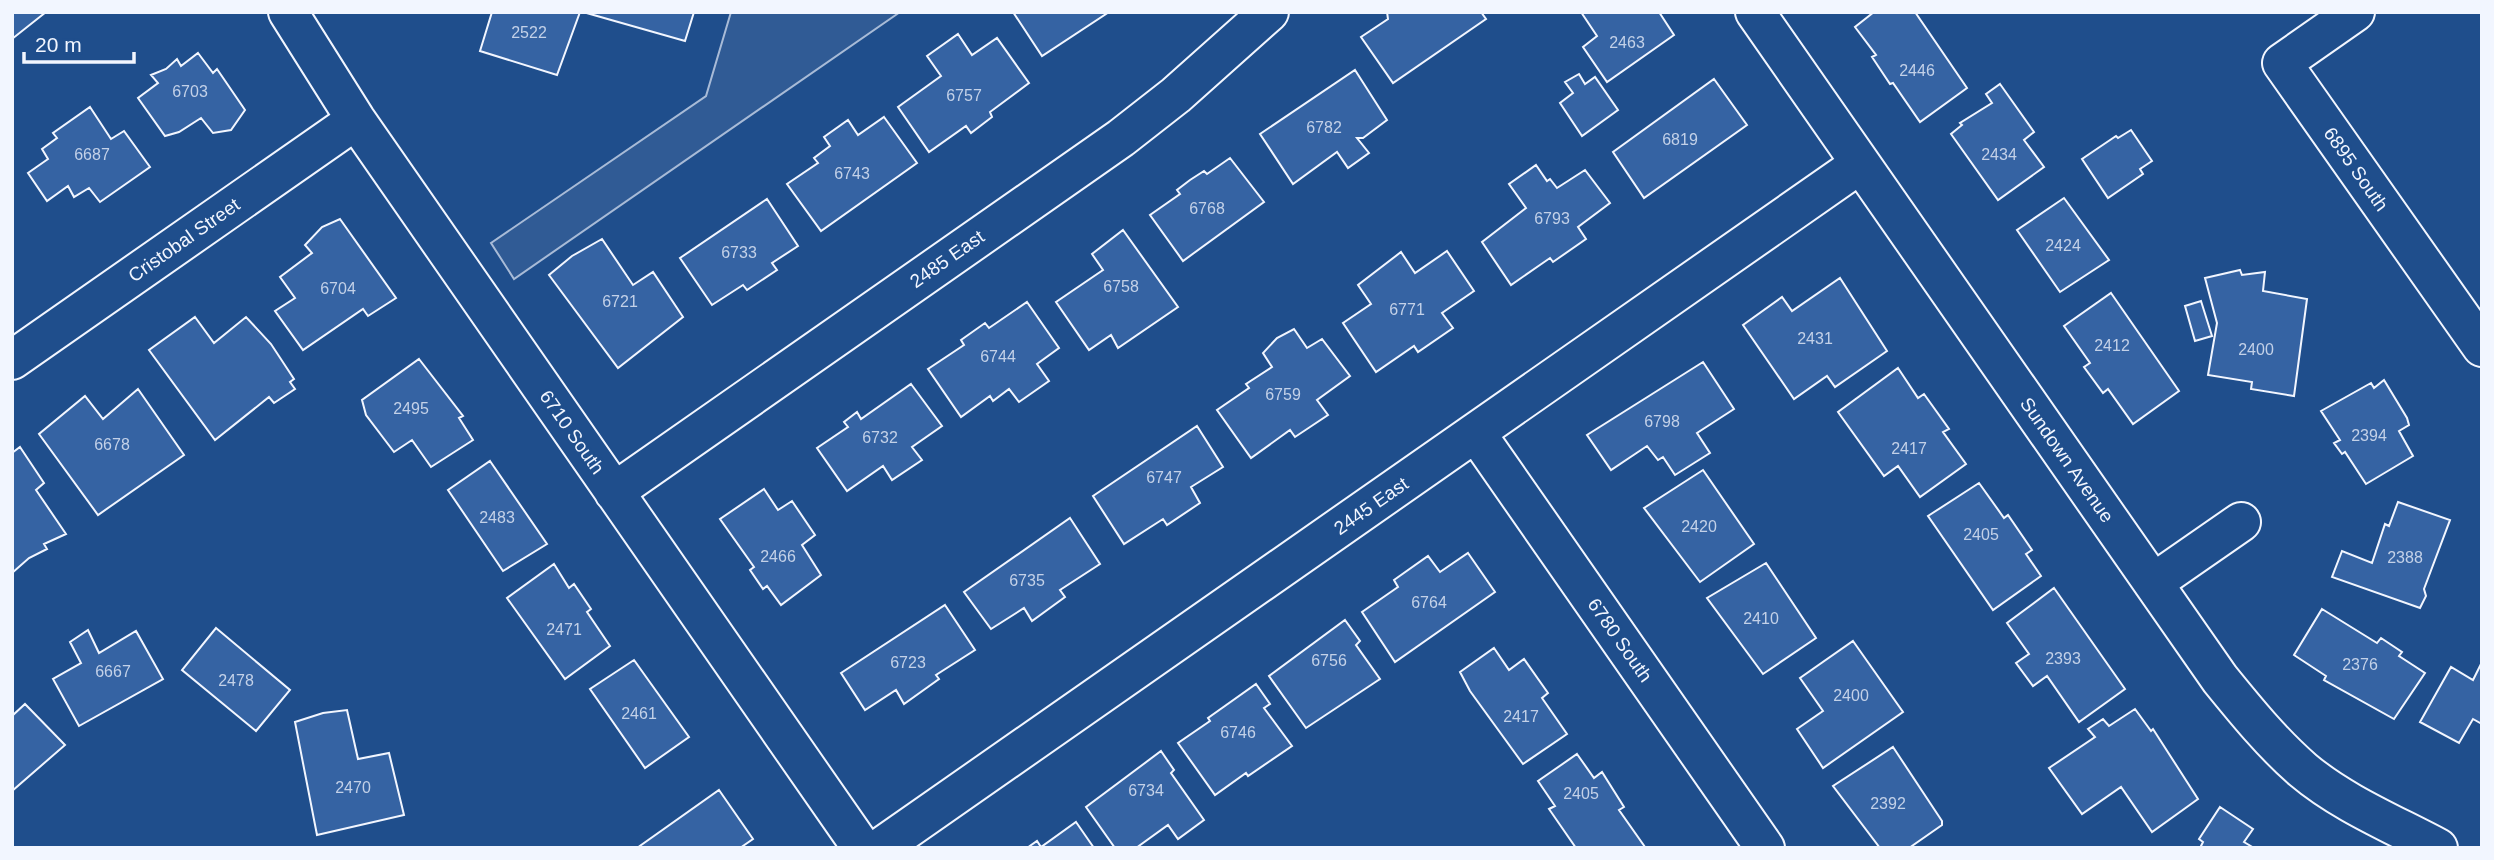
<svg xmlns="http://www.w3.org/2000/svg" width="2494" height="860" font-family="Helvetica,sans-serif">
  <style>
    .parking { fill: #305b95; stroke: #a8bbd7; stroke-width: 2 }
    .building { fill: #3563a3; stroke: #f2f6ff; stroke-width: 2 }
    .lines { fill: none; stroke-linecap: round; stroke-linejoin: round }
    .minor-casing { stroke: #f2f6ff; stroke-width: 42 }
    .minor { stroke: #1f4e8c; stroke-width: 38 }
    .labels { text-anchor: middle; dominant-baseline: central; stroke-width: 5; stroke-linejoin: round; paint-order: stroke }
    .number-label { font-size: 16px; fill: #c3d1e8 }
    .street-label { font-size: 19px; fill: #f2f6ff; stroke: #1f4e8c }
  </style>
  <rect width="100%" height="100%" fill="#1f4e8c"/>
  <path class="parking" d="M731,12h169l-386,267 -23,-36 215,-147z"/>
  <path class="building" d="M12,12h34l-34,27z
    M492,12h88l-23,63 -77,-24z
    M583,12h111l-9,29z
    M1013,12h96l-67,44z
    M1387,12h94l5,7 -93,64 -32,-46 27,-18z
    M1581,12h78l15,23 -67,47 -24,-35 14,-11z
    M1874,12h41l52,76 -47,34 -27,-39 -3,1 -18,-27 4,-2 -21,-28z
    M958,34l14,21 25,-17 32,45 -39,29 2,5 -21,16 -5,-7 -37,26 -31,-45 43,-31 -14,-20z
    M198,53l15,20 4,-4 28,41 -14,20 -18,3 -12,-15 -22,14 -14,4 -27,-38 20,-15 -7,-8 15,-6 11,-10 4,7z
    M1355,70l32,50 -24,18h-6l12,15 -21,15 -11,-16 -44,32 -33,-50z
    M1579,74l6,10 10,-7 23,33 -36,26 -22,-33 13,-10 -8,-11z
    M1714,79l33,46 -103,73 -31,-46z
    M2000,84l34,48 -10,8 20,27 -46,33 -47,-66 11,-9 -2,-2 32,-20 -6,-9z
    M90,107l21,32 13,-8 26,36 -50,35 -11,-14 -15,9 -6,-11 -21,15 -19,-28 20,-14 -6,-10 15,-11 -4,-5z
    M884,117l33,46 -96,68 -34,-47 31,-21 -4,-5 16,-12 -6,-9 24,-17 10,15z
    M2131,130l21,31 -12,8 3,5 -35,24 -26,-39 34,-23 2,2z
    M1230,158l34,44 -81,59 -33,-46 30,-21 -3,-4 13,-10 14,-9 3,3z
    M1536,165l11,16 3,-2 7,9 28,-18 25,33 -32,24 8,12 -33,23 -3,-4 -39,27 -29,-43 44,-34 -17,-24z
    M2064,198l45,62 -49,32 -43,-62z
    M767,199l31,47 -26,17 5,7 -30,20 -4,-5 -31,20 -32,-47z
    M340,219l56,79 -28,18 -5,-7 -60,41 -28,-39 20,-13 -15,-21 32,-24 -7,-8 17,-18z
    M1123,230l55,77 -60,41 -7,-13 -22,15 -33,-48 47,-32 -11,-16z
    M602,239l31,46 20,-13 30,45 -65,51 -69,-93 23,-19z
    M1447,251l27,40 -32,22 11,15 -35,24 -4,-6 -38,26 -33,-49 28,-19 -13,-19 43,-33 14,21z
    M2240,270l2,5 23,-3 -2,19 44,8 -13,97 -43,-7 1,-7 -44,-7 9,-52 -12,-45z
    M1840,278l47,73 -52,36 -8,-11 -33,23 -51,-74 39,-28 10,14z
    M2111,293l68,98 -46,33 -25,-35 -5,4 -19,-26 6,-4 -26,-37z
    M2201,301l11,35 -17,5 -10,-35z
    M1027,302l32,46 -22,16 12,17 -30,21 -10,-13 -16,12 -3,-5 -29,21 -33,-48 36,-24 -3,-5 24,-17 4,5z
    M195,317l19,26 32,-26 25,27 23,35 -4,3 5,7 -21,14 -5,-6 -54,43 -66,-90z
    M1294,329l13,19 15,-9 28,37 -33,24 11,15 -33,22 -5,-7 -39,28 -34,-48 32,-22 -3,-4 26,-17 -9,-14 14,-15z
    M419,359l44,57 -4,2 14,22 -42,27 -19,-27 -18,12 -28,-37 -4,-15z
    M1703,362l31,47 -37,24 13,20 -35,22 -12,-18 -5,3 -11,-14 -36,24 -24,-35z
    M1898,368l20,30 6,-4 25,35 -6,3 23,32 -46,33 -22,-31 -14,10 -46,-64z
    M2384,380l23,38 2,7 -10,6 14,25 -47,28 -21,-32 -3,2 -8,-11 6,-3 -19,-29 50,-28 3,5z
    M911,384l31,42 -30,21 10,13 -30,20 -9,-14 -36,25 -30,-43 31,-21 -4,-5 13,-10 4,7z
    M138,389l46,66 -86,60 -59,-81 46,-38 18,23z
    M1197,426l26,41 -32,20 9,16 -33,22 -4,-6 -39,25 -31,-48z
    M20,447l24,36 -8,7 30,44 -22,10 3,5 -18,9 -17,15v-120z
    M490,461l57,83 -44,27 -55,-81z
    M1703,470l51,74 -54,38 -56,-74z
    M1979,483l25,35 4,-3 24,35 -6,4 15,22 -48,34 -65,-94z
    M764,489l14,21 14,-9 23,34 -13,10 19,30 -40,30 -14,-19 -4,3 -13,-19 4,-3 -34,-48z
    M2398,502l52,18 -26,69 2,7 -6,12 -88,-31 10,-26 30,12 13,-39 4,2z
    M1070,518l30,46 -40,26 5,7 -33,24 -8,-13 -33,21 -27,-37z
    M1468,553l27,39 -100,70 -33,-50 36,-25 -4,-7 34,-24 12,16z
    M1766,563l50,75 -53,36 -56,-76z
    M554,564l15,24 5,-4 17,25 -4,3 23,34 -45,33 -58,-81z
    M2054,588l71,101 -46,33 -32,-46 -14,10 -17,-23 13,-9 -22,-31z
    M945,605l30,45 -39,25 3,4 -35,25 -8,-14 -31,20 -24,-37z
    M2322,609l55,34 4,-5 21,14 -3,4 26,17 -31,46 -70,-39 2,-4 -32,-21z
    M1345,620l15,21 -4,4 24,34 -74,49 -37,-52z
    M216,628l74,62 -34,41 -74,-61z
    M88,630l11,23 37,-22 27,48 -84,47 -26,-47 28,-16 -11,-21z
    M1853,641l50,71 -80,56 -26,-39 26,-18 -23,-33z
    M1494,648l15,22 15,-11 24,34 -6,5 25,36 -44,30 -53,-73 -10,-19z
    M634,660l55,77 -44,31 -55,-79z
    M2482,662v62l-9,-5 -14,24 -39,-21 31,-55 22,13z
    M1256,684l14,20 -6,4 28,38 -44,30 -2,-3 -31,22 -37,-52 32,-22 -2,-3z
    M25,704l40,41 -53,46v-75z
    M2135,709l16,22 2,-2 45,70 -46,33 -31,-45 -39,27 -33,-46 46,-31 -7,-8 15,-10 6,7z
    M347,710l11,49 31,-6 15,62 -87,20 -22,-113 28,-9z
    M1893,747l49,74v4l-33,23h-29l-47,-62z
    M1161,751l13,19 -3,3 33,47 -26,19 -10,-14 -32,23h-21l-29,-41z
    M1577,754l17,24 8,-6 22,35 -5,3 26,37 -69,1 -27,-39 6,-3 -17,-25z
    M719,790l34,49 -13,9h-103z
    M2220,807l33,22 -9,13 10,6h-54l3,-6 -4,-3z
    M1076,822l18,26h-67l10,-7 4,6z"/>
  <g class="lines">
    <g class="minor-casing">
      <path id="minor" d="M288,12l68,108 506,728
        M1755,12l465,667c26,32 52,64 83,91 39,33 90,54 135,78
        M2355,12l-73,51 200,284
        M12,360l344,-240
        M1476,433l289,415
        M614,492l507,-354 55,-43 93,-83
        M2153,583l88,-61
        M880,848l980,-684"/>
    </g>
    <use href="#minor" class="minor"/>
  </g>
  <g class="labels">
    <g class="number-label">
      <text x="529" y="32">2522</text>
      <text x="1627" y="42">2463</text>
      <text x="1917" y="70">2446</text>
      <text x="190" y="91">6703</text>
      <text x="964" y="95">6757</text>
      <text x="1324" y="127">6782</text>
      <text x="1680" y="139">6819</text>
      <text x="92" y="154">6687</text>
      <text x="1999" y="154">2434</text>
      <text x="852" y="173">6743</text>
      <text x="1207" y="208">6768</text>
      <text x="1552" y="218">6793</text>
      <text x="2063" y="245">2424</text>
      <text x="739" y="252">6733</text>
      <text x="1121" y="286">6758</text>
      <text x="338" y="288">6704</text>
      <text x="620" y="301">6721</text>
      <text x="1407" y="309">6771</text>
      <text x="1815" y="338">2431</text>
      <text x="2112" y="345">2412</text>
      <text x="2256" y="349">2400</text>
      <text x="998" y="356">6744</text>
      <text x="1283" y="394">6759</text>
      <text x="411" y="408">2495</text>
      <text x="1662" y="421">6798</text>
      <text x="2369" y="435">2394</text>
      <text x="880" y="437">6732</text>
      <text x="112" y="444">6678</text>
      <text x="1909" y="448">2417</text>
      <text x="1164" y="477">6747</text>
      <text x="497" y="517">2483</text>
      <text x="1699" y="526">2420</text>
      <text x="1981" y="534">2405</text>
      <text x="778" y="556">2466</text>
      <text x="2405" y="557">2388</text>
      <text x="1027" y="580">6735</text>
      <text x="1429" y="602">6764</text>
      <text x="1761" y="618">2410</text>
      <text x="564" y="629">2471</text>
      <text x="2063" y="658">2393</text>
      <text x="1329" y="660">6756</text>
      <text x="908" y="662">6723</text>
      <text x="2360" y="664">2376</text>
      <text x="113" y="671">6667</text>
      <text x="236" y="680">2478</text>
      <text x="1851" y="695">2400</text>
      <text x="639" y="713">2461</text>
      <text x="1521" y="716">2417</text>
      <text x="1238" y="732">6746</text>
      <text x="353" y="787">2470</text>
      <text x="1146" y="790">6734</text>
      <text x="1581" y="793">2405</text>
      <text x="1888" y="803">2392</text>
    </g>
    <g class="street-label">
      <text transform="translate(2356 169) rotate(55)">6895 South</text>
      <text transform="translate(184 240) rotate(-35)">Cristobal Street</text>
      <text transform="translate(947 259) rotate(-35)">2485 East</text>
      <text transform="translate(572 432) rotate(55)">6710 South</text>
      <text transform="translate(2067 460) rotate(55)">Sundown Avenue</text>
      <text transform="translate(1371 506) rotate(-35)">2445 East</text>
      <text transform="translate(1620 640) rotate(55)">6780 South</text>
    </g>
  </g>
  <rect width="2494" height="860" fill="none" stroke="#f2f6ff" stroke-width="28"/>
  <path d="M24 52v10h110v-10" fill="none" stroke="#f2f6ff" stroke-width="3.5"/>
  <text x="35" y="52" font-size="21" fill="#f2f6ff" stroke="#1f4e8c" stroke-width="5" paint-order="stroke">20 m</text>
</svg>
